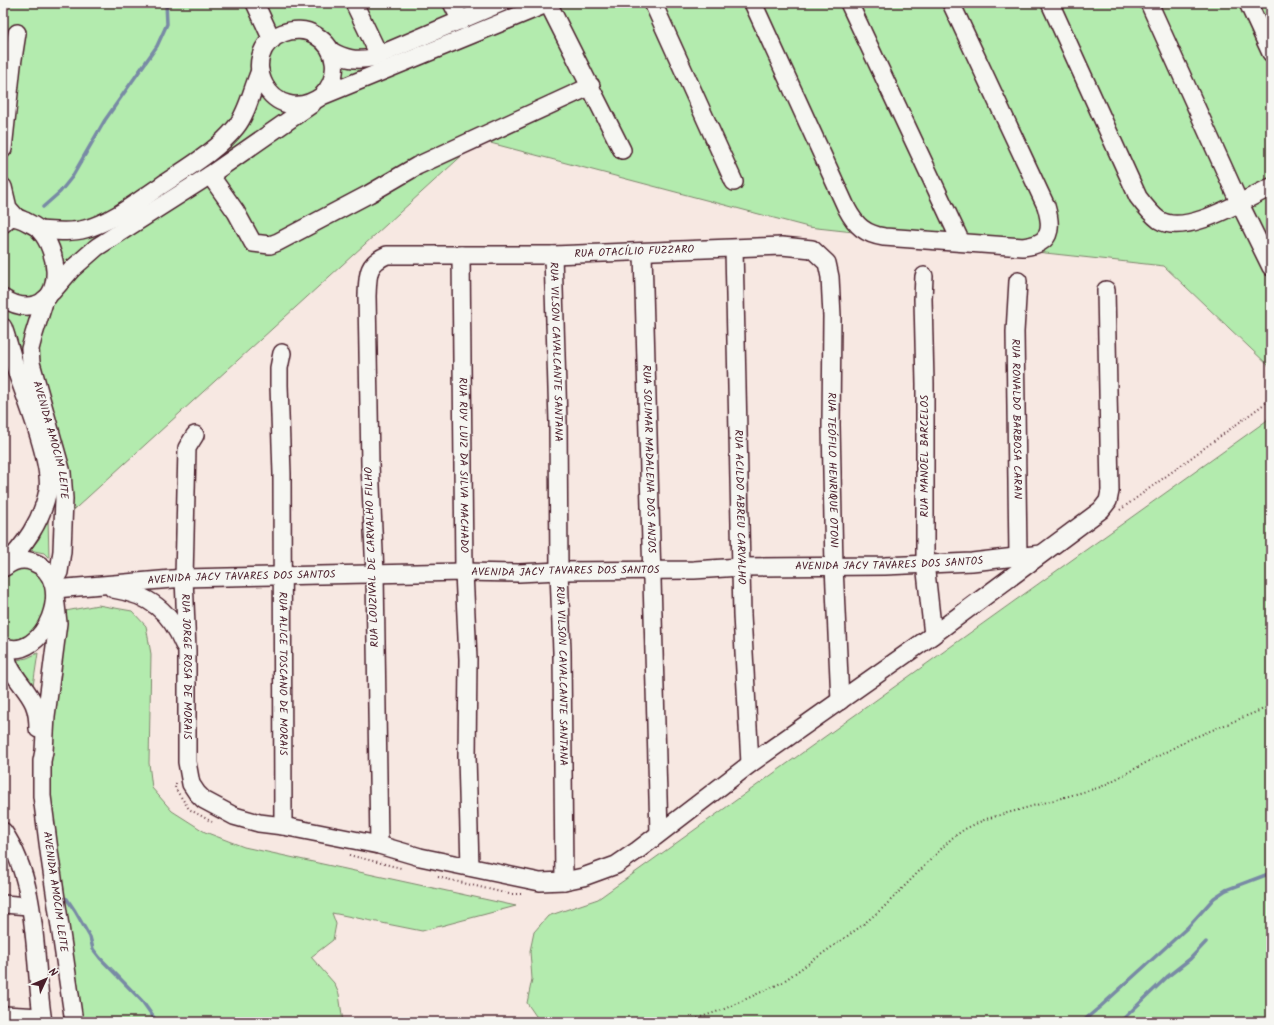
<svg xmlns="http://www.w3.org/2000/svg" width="1274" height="1025" font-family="Kalam,sans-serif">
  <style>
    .green { fill: #b3ebae; stroke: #7e856c }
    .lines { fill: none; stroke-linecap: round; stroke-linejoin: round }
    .stream { stroke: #788aa5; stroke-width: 3.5 }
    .minor-casing { stroke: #4a1f2b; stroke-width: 20 }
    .path { stroke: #4a1f2b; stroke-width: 2; stroke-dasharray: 1 3; stroke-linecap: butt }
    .minor { stroke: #f6f6f2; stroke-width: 17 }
    .labels { text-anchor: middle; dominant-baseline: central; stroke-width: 3; stroke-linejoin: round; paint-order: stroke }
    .street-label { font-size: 11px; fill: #4a1f2b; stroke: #f6f6f2 }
  </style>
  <rect width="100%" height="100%" fill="#f7e8e2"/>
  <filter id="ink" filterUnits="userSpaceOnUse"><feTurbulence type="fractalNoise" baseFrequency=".025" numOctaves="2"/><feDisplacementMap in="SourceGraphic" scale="8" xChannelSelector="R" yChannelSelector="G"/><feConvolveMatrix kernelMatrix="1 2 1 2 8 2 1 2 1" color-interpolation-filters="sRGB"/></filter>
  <g filter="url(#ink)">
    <path class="green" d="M3,3h1268v365l-107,-102 -356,-39 -329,-87 -413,377 -15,-58 -48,-148z
      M1271,414v608h-665v-3c-23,3 -45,5 -68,0l-11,-16 5,-24 -2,-28 4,-19 14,-16 50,-17 668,-478z
      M48,517l1,41 -5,-5 -14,-3 9,-11z
      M27,567c4,2 8,3 11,6 18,20 6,60 -19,68 -4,1 -11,-2 -15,-3l-1,-59 10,-8z
      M98,605l34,6 14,15 5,28 -2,109 3,25 20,23 33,21 39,15 272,59 -94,25 -90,-18 4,11 -3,16 -22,17 23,26 5,11 4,28h-264l-22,-157 -12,-129 15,-124z
      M38,653l-5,33 -16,-26 10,-2z"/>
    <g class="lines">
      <path class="stream" d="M43,207l17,-15 12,-15 33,-57 52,-74 10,-22 -1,-21
        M61,897l6,2 8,12 15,26 3,12 7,9 42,43 15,21
        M1082,1022l19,-16 87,-79 26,-29 12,-8 45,-17
        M1120,1022l47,-45 23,-18 16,-17"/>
      <g class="minor-casing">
        <g id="minor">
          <path d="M255,3l17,37"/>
          <path d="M354,3l25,52"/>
          <path d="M452,3l9,18"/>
          <path d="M548,3l74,147"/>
          <path d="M653,3l81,179"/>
          <path d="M753,3l94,206c9,17 18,25 37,28l139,10c28,-3 30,-17 23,-41l-95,-203"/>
          <path d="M849,3l112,239"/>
          <path d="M1050,3l88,194c6,8 13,17 21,23 27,17 86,-21 112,-33"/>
          <path d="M1149,3l90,199 32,65"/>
          <path d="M1248,3l23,50"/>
          <path d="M331,51c14,8 25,10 41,7l129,-55"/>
          <path d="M322,96c18,-19 17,-47 -7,-61 -9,-6 -22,-6 -32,-2 -50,19 -12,99 39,63l227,-93"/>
          <path d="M3,149l9,-84 5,-32"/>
          <path d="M210,175l26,37 17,31 17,2 8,-3 91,-48 48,-28 174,-80"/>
          <path d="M3,187l5,21 8,9"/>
          <path d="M3,224c2,-2 5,-5 7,-6 6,-2 10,1 15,3 5,3 12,5 15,10 17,18 25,65 -5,74 -11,3 -23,-1 -32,-7"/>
          <path d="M40,230c15,1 31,3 45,-1 29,-8 53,-28 77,-44 25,-17 55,-34 74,-58 12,-15 16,-38 24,-56"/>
          <path id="s1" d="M734,249l8,366 8,149"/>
          <path id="s2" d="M643,253l16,580"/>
          <path id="s3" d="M461,255l3,317 4,87 -1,97 3,111"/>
          <path id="s4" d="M553,255l5,167 1,149 3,81 2,229"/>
          <path d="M924,276l-1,23 2,85v179l8,72"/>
          <path id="s5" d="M1018,281l-3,51 3,224"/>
          <path d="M52,292l20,-23 25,-22 113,-72 102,-71"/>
          <path id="s6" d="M45,299l-11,35 -4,15 1,14 31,110 2,26 -2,52 -3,21 -5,9"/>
          <path d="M3,327c5,14 9,29 13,43 10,29 36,93 32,120 -6,32 -24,55 -45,78"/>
          <path id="s7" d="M282,353l-3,15v17l3,89 1,352"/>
          <path id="s8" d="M195,435l-8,13 -3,130 3,73v111l4,22 6,9 7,7 30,16 25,7 24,3 96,19 41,12 120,25 24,-1 19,-4 33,-12 22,-15 112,-86 183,-129 168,-125 7,-9 2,-10 -4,-201"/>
          <path id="s9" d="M55,589l129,-11 280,-6 55,1 40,-2 135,-1 46,-3 145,-1 87,-4 69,-8"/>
          <path d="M113,589c37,6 57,22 71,56"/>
          <path id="s10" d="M55,596l3,27 -12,93 -2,35 -2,10v35l8,62 24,164"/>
          <path d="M3,646c40,19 76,-67 30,-84 -10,-4 -19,-2 -28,5"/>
          <path d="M7,648c-4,22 19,37 27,56 3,7 4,17 4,25"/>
          <path d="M3,831c37,53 30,130 40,191"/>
          <path id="s11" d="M379,845l-4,-271 -5,-110 -3,-168c1,-20 -1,-32 20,-41h166l229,-9 30,3 15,14 3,14 2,39 -1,109 3,141 6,135"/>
          <path d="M3,904l26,2"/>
          <path d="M3,1015l39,2"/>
        </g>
      </g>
      <path class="path" d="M1120,510l151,-111
        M176,783l-1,5 14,21 23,13
        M349,855l52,13
        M438,877l71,17h15
        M686,1022l36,-12 59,-27 79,-56 23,-19 69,-70 13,-9 21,-10 115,-32 87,-47 83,-34"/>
      <use href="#minor" class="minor"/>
    </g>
  </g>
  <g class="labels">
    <g class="street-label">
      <text stroke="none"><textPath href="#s11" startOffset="846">RUA OTACÍLIO FUZZARO</textPath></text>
      <text stroke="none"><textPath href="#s4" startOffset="97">RUA VILSON CAVALCANTE SANTANA</textPath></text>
      <text stroke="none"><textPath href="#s5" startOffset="138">RUA RONALDO BARBOSA CARAN</textPath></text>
      <text stroke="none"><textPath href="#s6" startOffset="146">AVENIDA AMOCIM LEITE</textPath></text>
      <text transform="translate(925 456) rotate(-90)">RUA MANOEL BARCELOS</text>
      <text stroke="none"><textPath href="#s2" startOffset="206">RUA SOLIMAR MADALENA DOS ANJOS</textPath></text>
      <text stroke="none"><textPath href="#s3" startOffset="210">RUA RUY LUIZ DA SILVA MACHADO</textPath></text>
      <text stroke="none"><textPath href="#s11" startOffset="1252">RUA TEÓFILO HENRIQUE OTONI</textPath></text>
      <text stroke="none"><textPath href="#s1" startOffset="258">RUA ACILDO ABREU CARVALHO</textPath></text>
      <text transform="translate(372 557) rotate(-92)">RUA LOUZIVAL DE CARVALHO FILHO</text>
      <text stroke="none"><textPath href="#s9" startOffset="835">AVENIDA JACY TAVARES DOS SANTOS</textPath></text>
      <text stroke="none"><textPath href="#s9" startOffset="511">AVENIDA JACY TAVARES DOS SANTOS</textPath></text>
      <text stroke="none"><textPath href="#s9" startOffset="187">AVENIDA JACY TAVARES DOS SANTOS</textPath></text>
      <text stroke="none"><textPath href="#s8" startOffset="234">RUA JORGE ROSA DE MORAIS</textPath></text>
      <text stroke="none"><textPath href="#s7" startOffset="321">RUA ALICE TOSCANO DE MORAIS</textPath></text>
      <text stroke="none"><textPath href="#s4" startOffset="421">RUA VILSON CAVALCANTE SANTANA</textPath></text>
      <text stroke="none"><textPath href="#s10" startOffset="298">AVENIDA AMOCIM LEITE</textPath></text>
    </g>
  </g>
  <rect width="1274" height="1025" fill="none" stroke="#f6f6f2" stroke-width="16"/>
  <rect x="8" y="8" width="1258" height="1009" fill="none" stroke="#4a1f2b" stroke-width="1.5" filter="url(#ink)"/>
  <g transform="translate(46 979) rotate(46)" stroke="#f6f6f2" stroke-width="3" paint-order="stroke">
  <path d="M0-3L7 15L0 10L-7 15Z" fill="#4a1f2b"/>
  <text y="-6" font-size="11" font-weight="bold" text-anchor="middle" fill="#4a1f2b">N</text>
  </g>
</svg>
